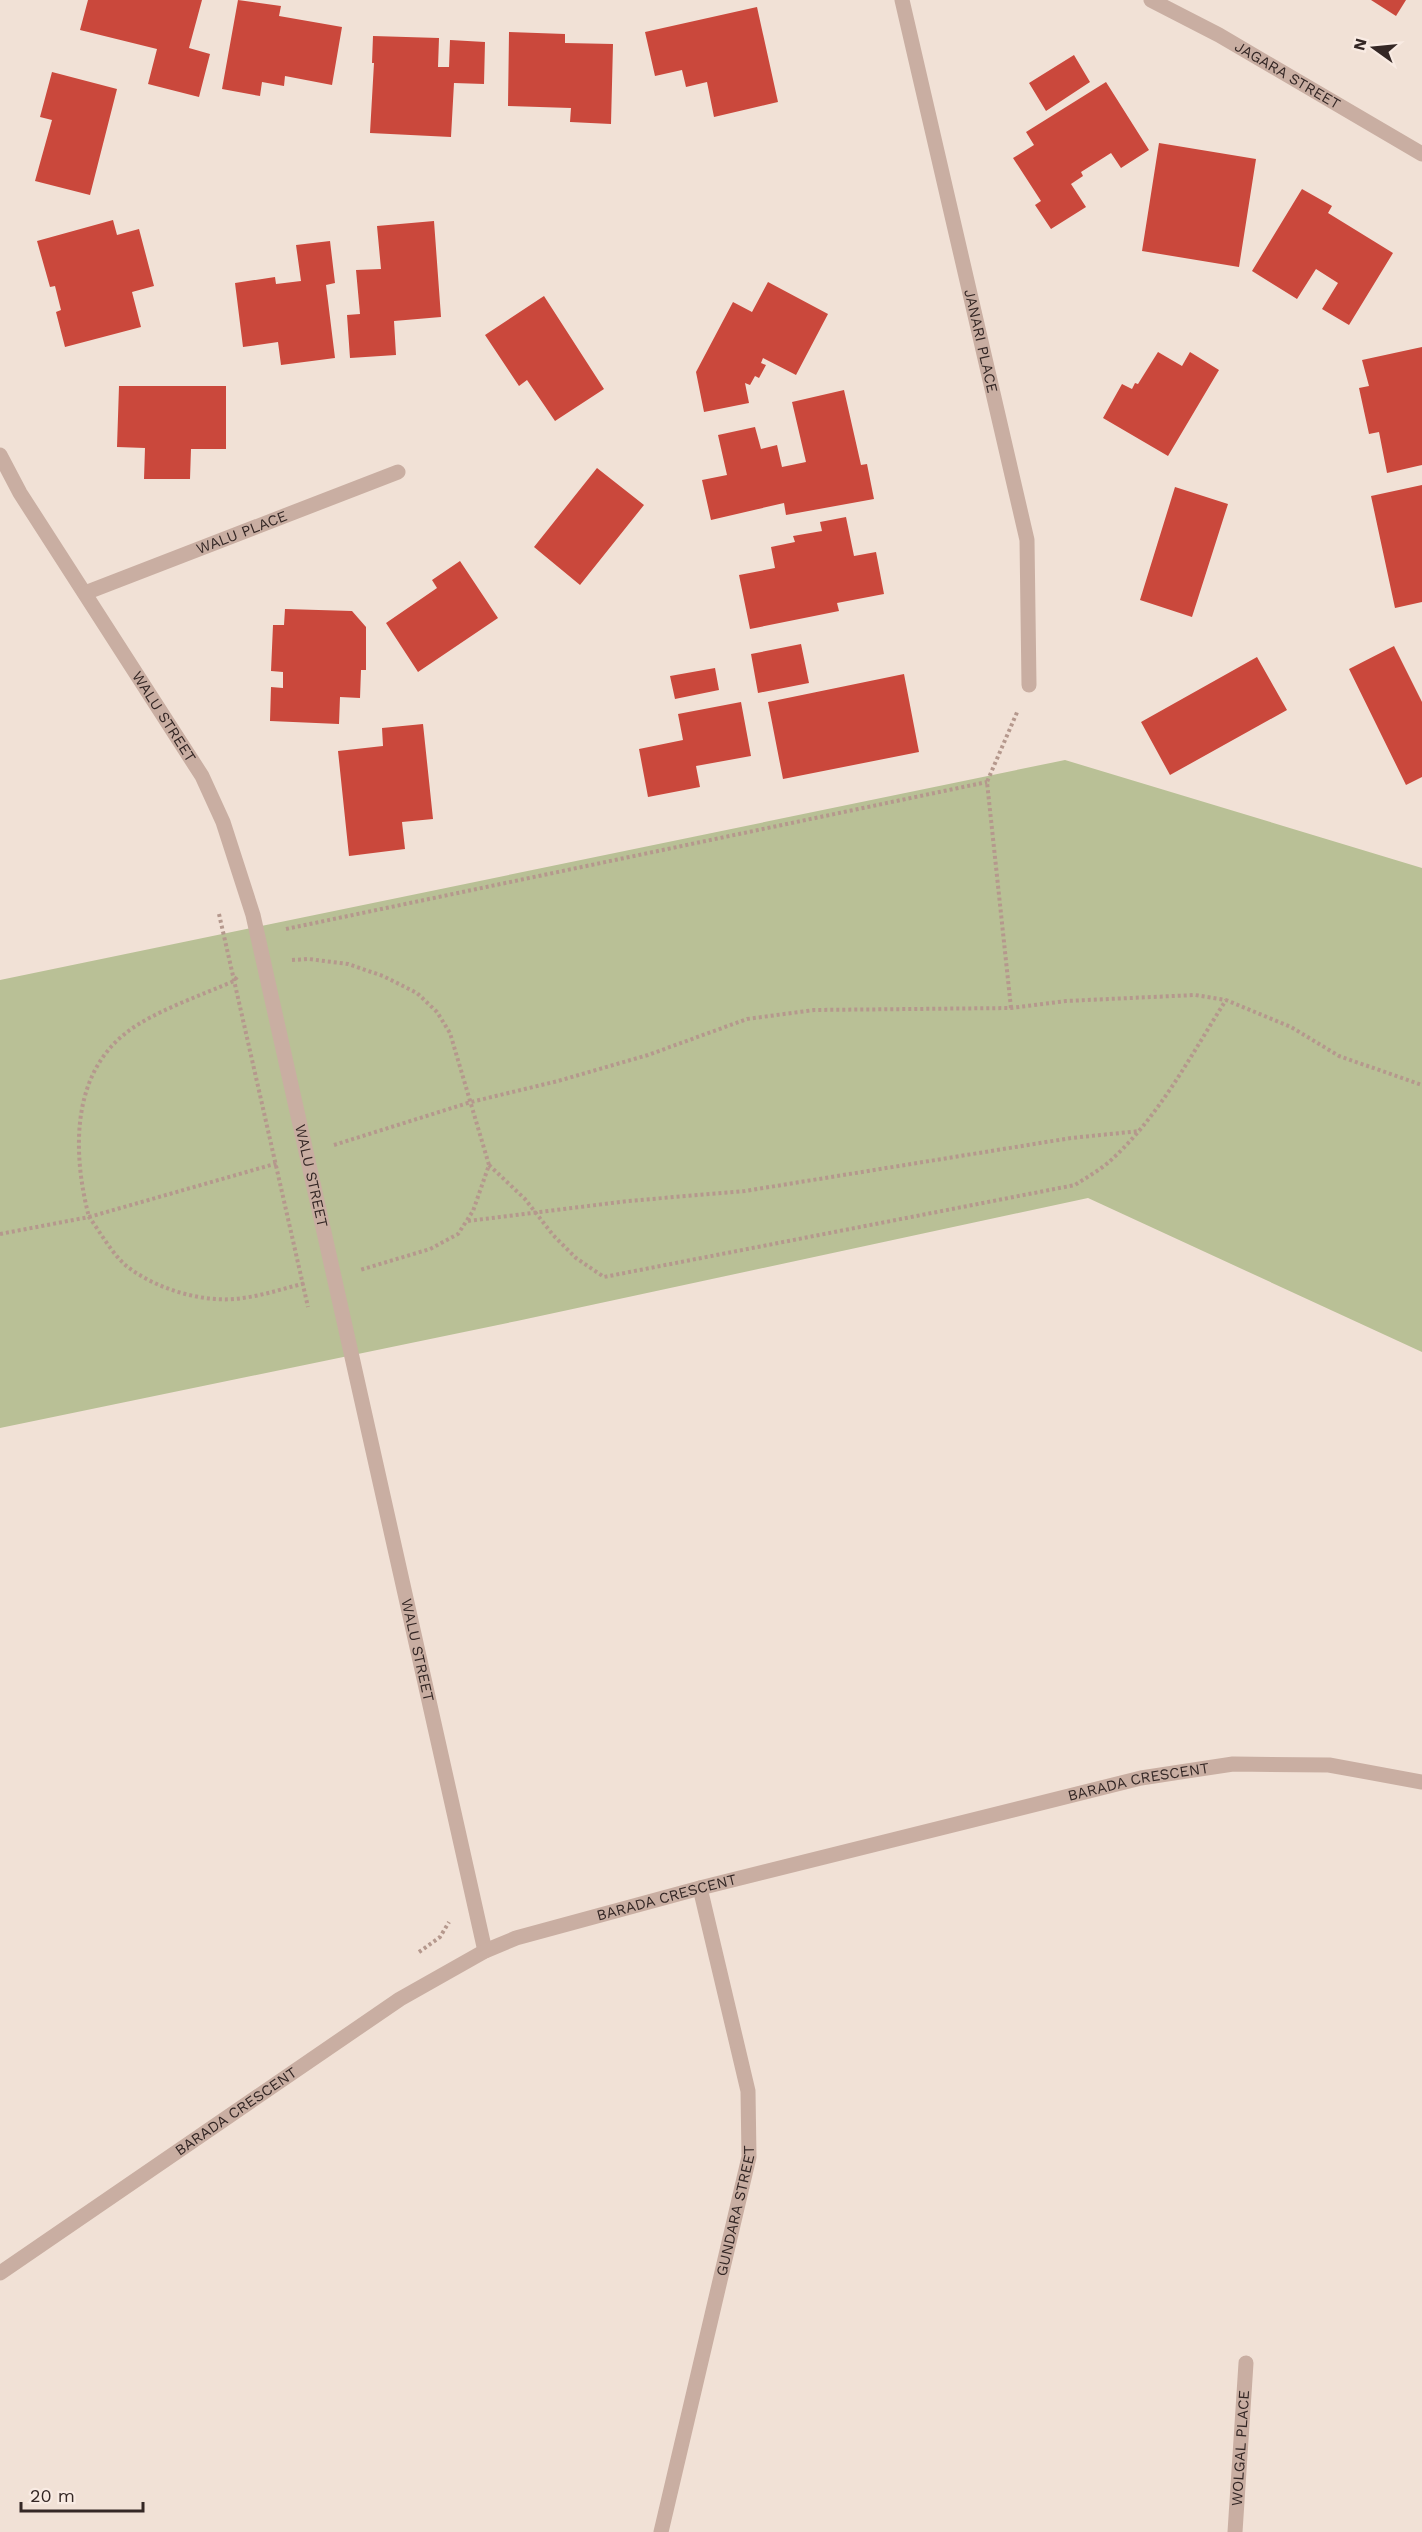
<svg xmlns="http://www.w3.org/2000/svg" width="1422" height="2532" font-family="'Work Sans',sans-serif">
  <style>
    .green { fill: #b9c096 }
    .building { fill: #ca483c }
    .lines { fill: none; stroke-linecap: round; stroke-linejoin: round }
    .path { stroke: #b5988d; stroke-width: 4; stroke-dasharray: 3 3; stroke-linecap: butt }
    .minor { stroke: #c9aea2; stroke-width: 15 }
    .labels { text-anchor: middle; dominant-baseline: central; stroke-width: 5; stroke-linejoin: round; paint-order: stroke }
    .street-label { font-size: 15px; fill: #342725; stroke: #f9ebe3 }
  </style>
  <rect width="100%" height="100%" fill="#f1e1d6"/>
  <path class="green" d="M1065,760l357,108v484l-334,-154 -571,123 -517,107v-448z"/>
  <path class="building" d="M88,0h114l-13,48 21,6 -11,43 -51,-13 9,-35 -77,-19z
    M238,0l43,6 -2,10 63,11 -10,58 -47,-9 -1,10 -22,-4 -2,14 -38,-7z
    M1371,0h35l-10,16z
    M757,7l21,95 -64,15 -7,-35 -21,5 -4,-17 -27,6 -10,-44z
    M509,32l56,2v9l48,1 -2,80 -41,-2 1,-14 -63,-2z
    M373,36l66,2 -1,29h11l1,-27 35,2 -1,42 -30,-1 -3,54 -81,-4 4,-70h-2z
    M1074,55l16,27 -44,29 -17,-28z
    M52,72l65,17 -27,106 -55,-14 17,-61 -12,-3z
    M1106,82l43,68 -28,18 -10,-15 -30,19 2,4 -12,8 15,23 -35,22 -16,-24 6,-4 -28,-43 21,-13 -8,-13z
    M1159,143l97,16 -17,108 -97,-16z
    M1302,189l30,17 -4,7 65,40 -44,72 -27,-16 16,-26 -22,-14 -19,30 -45,-28z
    M113,220l4,15 22,-6 15,57 -22,6 9,35 -76,20 -9,-35 5,-2 -6,-24 -5,1 -13,-46z
    M434,221l7,96 -47,4 2,34 -46,3 -3,-43 13,-1 -4,-44 25,-1 -4,-43z
    M330,241l5,42 -9,2 9,73 -54,7 -3,-23 -35,5 -8,-64 40,-6 1,7 25,-3 -5,-36z
    M768,282l60,32 -32,61 -33,-17 -2,5 5,2 -7,13 -4,-2 -5,9 -5,-2 4,20 -45,9 -8,-40 37,-70 19,10z
    M544,296l60,93 -49,32 -28,-41 -8,6 -34,-51z
    M1422,347v118l-35,8 -8,-41 -10,2 -10,-46 10,-2 -7,-26z
    M1158,352l24,14 8,-14 29,18 -51,86 -65,-38 19,-34 10,5 3,-6 3,1z
    M119,386h107v63h-35l-1,30h-46l1,-31 -28,-1z
    M844,390l17,75 6,-1 7,35 -88,16 -2,-12 -73,17 -9,-40 25,-5 -9,-40 37,-8 6,22 16,-4 5,22 24,-5 -14,-60z
    M597,468l47,37 -64,80 -46,-38z
    M1422,485v117l-27,6 -24,-112z
    M1175,487l53,17 -36,113 -52,-17z
    M846,517l8,39 22,-4 8,42 -47,9 2,8 -89,18 -11,-54 36,-7 -4,-21 24,-5 -2,-6 29,-5 -2,-9z
    M460,561l38,57 -80,54 -32,-49 51,-35 -5,-8z
    M285,609l67,2 14,16v43h-5l-1,28 -20,-1 -1,27 -69,-3 1,-34 12,1v-16l-12,-1 2,-46h11z
    M801,644l8,39 -51,10 -7,-39z
    M1394,646l28,56v75l-16,8 -57,-116z
    M1257,657l30,53 -117,65 -29,-53z
    M715,668l4,22 -44,9 -5,-23z
    M904,674l15,78 -136,27 -15,-77z
    M741,702l10,54 -55,10 4,21 -52,10 -9,-48 44,-9 -5,-26z
    M423,724l10,95 -31,3 3,27 -56,7 -11,-105 45,-5 -1,-18z"/>
  <g class="lines">
    <path class="path" d="M219,914l89,393
      M286,929l701,-147
      M292,960l17,-1 39,5 35,12 34,17 20,19 13,21 39,132 -16,46 -15,23 -28,15 -70,21
      M237,977l-3,4c-32,14 -82,31 -108,52 -56,43 -53,123 -37,184l189,-54
      M1011,1008l-24,-226 31,-72
      M334,1145l137,-43 87,-21 90,-26 99,-36 67,-9 197,-2 55,-7 129,-6 31,5 65,27 48,29 83,29
      M489,1165l36,34 28,36 23,23 28,19 471,-92c12,-8 25,-15 35,-24 49,-44 81,-106 116,-161
      M468,1221l160,-20 117,-10 326,-53 69,-7
      M0,1234l89,-17c12,16 24,39 40,51 30,22 77,36 114,30 22,-3 42,-10 63,-15
      M419,1952l21,-15 9,-15"/>
    <g class="minor">
      <path id="s1" d="M902,0l125,540 2,145"/>
      <path id="s2" d="M1151,0l68,35 203,119"/>
      <path id="s3" d="M0,455l20,38 182,283 21,46 30,93 232,1036"/>
      <path id="s4" d="M85,593l313,-121"/>
      <path id="s5" d="M0,2273l400,-274 85,-48 31,-13 184,-50 441,-110 92,-14 96,1 93,17"/>
      <path id="s6" d="M661,2532l88,-375 -1,-66 -48,-203"/>
      <path id="s7" d="M1235,2532l11,-169"/>
    </g>
  </g>
  <g class="labels">
    <g class="street-label">
      <text stroke="none"><textPath href="#s2" startOffset="156">JAGARA STREET</textPath></text>
      <text stroke="none"><textPath href="#s1" startOffset="350">JANARI PLACE</textPath></text>
      <text stroke="none"><textPath href="#s4" startOffset="168">WALU PLACE</textPath></text>
      <text stroke="none"><textPath href="#s3" startOffset="309">WALU STREET</textPath></text>
      <text stroke="none"><textPath href="#s3" startOffset="795">WALU STREET</textPath></text>
      <text stroke="none"><textPath href="#s3" startOffset="1281">WALU STREET</textPath></text>
      <text stroke="none"><textPath href="#s5" startOffset="1258">BARADA CRESCENT</textPath></text>
      <text stroke="none"><textPath href="#s5" startOffset="772">BARADA CRESCENT</textPath></text>
      <text stroke="none"><textPath href="#s5" startOffset="286">BARADA CRESCENT</textPath></text>
      <text stroke="none"><textPath href="#s6" startOffset="330">GUNDARA STREET</textPath></text>
      <text stroke="none"><textPath href="#s7" startOffset="84">WOLGAL PLACE</textPath></text>
    </g>
  </g>
  <g transform="translate(1374 48) rotate(285)" stroke="#f9ebe3" stroke-width="4.5" paint-order="stroke">
  <path d="M0-4.5L10 22L0 15L-10 22Z" fill="#342725"/>
  <text y="-9" font-size="16" font-weight="bold" text-anchor="middle" fill="#342725">N</text>
  </g>
  <path d="M21 2502v9h122v-9" fill="none" stroke="#342725" stroke-width="3"/>
  <text x="30" y="2502" font-size="18" fill="#342725" stroke="#f9ebe3" stroke-width="4.5" paint-order="stroke">20 m</text>
</svg>
